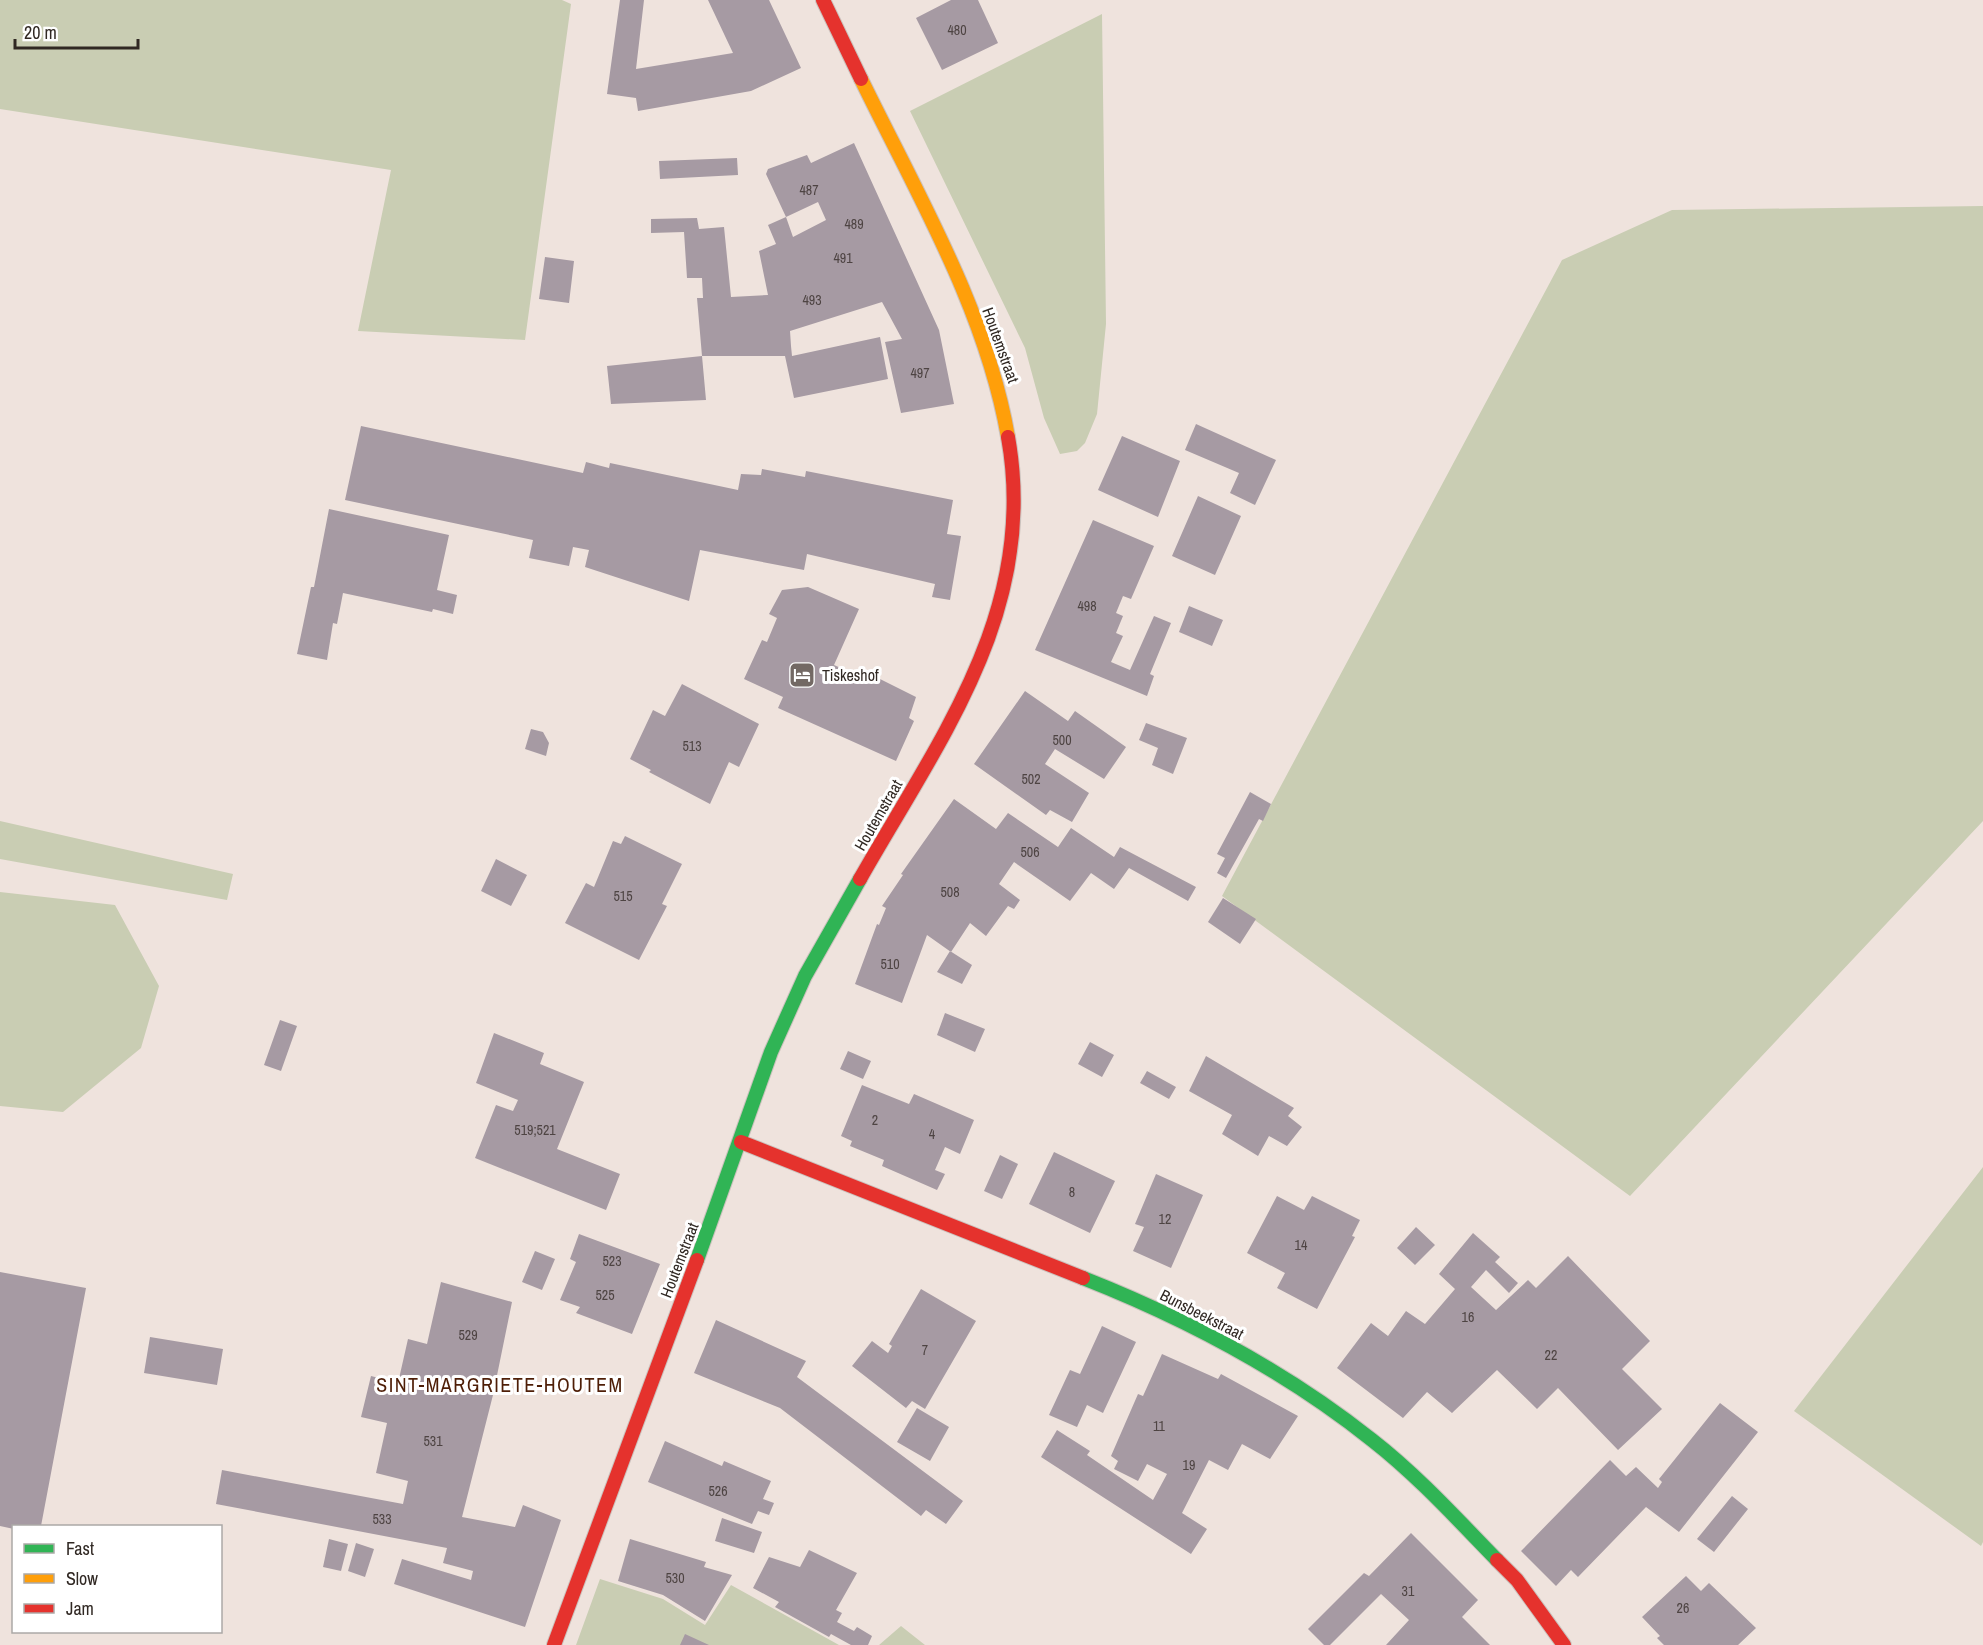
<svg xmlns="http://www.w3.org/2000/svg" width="1983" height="1645" font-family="'Archivo Narrow',sans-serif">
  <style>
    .green { fill: #c9cdb3 }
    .building { fill: #a69aa3; fill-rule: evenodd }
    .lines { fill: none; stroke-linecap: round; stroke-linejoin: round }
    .fast-casing { stroke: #cbc2bd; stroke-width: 16 }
    .slow-casing { stroke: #cbc2bd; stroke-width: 16 }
    .jam-casing { stroke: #cbc2bd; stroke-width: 16 }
    .fast { stroke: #30b455; stroke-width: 14 }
    .slow { stroke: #ff9f0a; stroke-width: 14 }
    .jam { stroke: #e5322d; stroke-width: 14 }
    .labels { text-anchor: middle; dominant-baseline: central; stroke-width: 6; stroke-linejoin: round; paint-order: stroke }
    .number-label { font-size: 14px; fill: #4e4443 }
    .street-label { font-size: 16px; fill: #302823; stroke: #fff }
    .poi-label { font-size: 16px; fill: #302823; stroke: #fff; text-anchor: start }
    .quarter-label { font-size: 20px; letter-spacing: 1.5px; fill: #4e1e07; stroke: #fff }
  </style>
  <rect width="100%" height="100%" fill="#efe3dd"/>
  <path class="green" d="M0,0h562l9,4 -46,336 -167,-9 33,-161 -391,-61z
    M1102,14l4,310 -9,90 -12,29 -8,8 -17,3 -16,-36 -19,-70 -115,-237z
    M1983,206v615l-353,375 -408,-300 340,-636 110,-50z
    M0,821l233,53 -6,26 -227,-41z
    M0,892l115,13 44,81 -18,62 -78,64 -63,-6z
    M1983,1167v375l-2,4 -187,-135z
    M600,1579l63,20 42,26 26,-40 108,60h-263z
    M901,1626l24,19h-46z"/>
  <path class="building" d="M620,0h24l-8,69 97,-16 -25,-53h61l32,68 -50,23 -113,20 -2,-13 -29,-4z
    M951,0h27l20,43 -56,27 -26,-52z
    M854,143l85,187 15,74 -53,9 -16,-71 17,-3 -20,-37 -92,29 1,15 1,10 88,-19 8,42 -94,19 -9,-42h-83l-5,-58h6l-1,-20h-15l-3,-46 -33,1v-14l46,-1 2,11 25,-2 7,70 37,-2 -9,-44 17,-7 -8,-19 18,-8 -20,-43 2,-5 39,-14 4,8zM818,202l8,18 -33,17 -7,-20z
    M737,158l1,17 -78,4 -1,-18z
    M545,257l29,4 -5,42 -30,-4z
    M702,356l4,44 -95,4 -4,-38z
    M1196,424l80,36 -21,45 -25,-12 9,-20 -54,-23z
    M361,426l222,47 3,-11 23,6 1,-5 128,27 3,-16 20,1 1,-6 43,8 1,-6 147,29 -6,34 14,2 -11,64 -18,-3 3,-13 -128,-30 -3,16 -104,-20 -11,51 -104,-34 4,-17 -16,-3 -4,19 -40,-8 4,-18 -188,-40z
    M1122,436l58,25 -22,56 -60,-27z
    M1198,496l43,20 -26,59 -43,-19z
    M329,509l120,26 -12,55 20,5 -4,19 -20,-5 -1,3 -89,-19 -6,31 -4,-1 -6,37 -30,-6 14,-67h3z
    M1093,520l61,26 -23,53 -8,-3 -7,17 7,3 -7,17 7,3 -12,26 19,8 24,-54 17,7 -21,51 4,2 -7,20 -112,-46z
    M808,587l51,22 -25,56 27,12 2,-4 17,6 36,18 -7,21 5,3 -18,40 -118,-53 5,-11 -39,-18 18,-39 5,2 10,-24 -8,-4 13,-24z
    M1189,606l34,14 -11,26 -33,-14z
    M682,684l77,40 -20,43 -10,-5 -19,42 -61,-32 2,-2 -21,-11 23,-49 12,6z
    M1025,691l43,30 7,-10 51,36 -22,32 -49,-30 -10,15 44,29 -17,29 -22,-12 -4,5 -72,-51z
    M1146,723l41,15 -14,36 -21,-9 6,-17 -19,-8z
    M531,729l12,3 6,11 -3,13 -21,-7z
    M1250,792l21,12 -8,17 -4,-2 -33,59 -9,-5 8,-15 -8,-4z
    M954,799l42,30 12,-16 50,34 13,-19 43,29 6,-10 76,40 -8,14 -59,-33 -15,21 -23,-16 -21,28 -56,-39 -15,22 21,16 -6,9 -6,-3 -22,30 -16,-13 -19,29 -24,-17 -25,68 -47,-19 22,-60 2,1 7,-17 -4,-2 21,-31 -2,-1z
    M625,836l57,28 -20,40 5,2 -28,54 -74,-37 21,-40 8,4 19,-46 8,3z
    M496,859l31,16 -16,31 -30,-15z
    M1223,898l33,21 -16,25 -32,-22z
    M950,951l22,14 -10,19 -25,-12z
    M945,1013l40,16 -10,23 -38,-17z
    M280,1020l17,6 -16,45 -17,-6z
    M494,1033l50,20 -4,11 44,18 -27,67 63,25 -14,36 -131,-52 21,-53 17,6 5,-11 -42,-17z
    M1090,1042l24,13 -12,22 -24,-13z
    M848,1051l23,10 -8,18 -23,-10z
    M1206,1056l88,52 -6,8 14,11 -15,19 -18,-10 -11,20 -36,-22 10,-19 -43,-24z
    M1147,1071l29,16 -7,12 -29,-16z
    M862,1085l47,19 5,-10 60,26 -14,34 -15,-7 -10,23 10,4 -8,16 -55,-24 2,-6 -34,-14 2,-5 -11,-5z
    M1054,1152l61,29 -25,52 -61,-29z
    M1000,1155l18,9 -16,35 -18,-8z
    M1156,1174l47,21 -32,73 -38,-17 11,-24 -9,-3z
    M1277,1196l27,14 8,-14 48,24 -8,16 3,1 -38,72 -40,-21 8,-15 -38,-20z
    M1416,1227l19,18 -20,20 -18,-17z
    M1473,1233l27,24 -5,5 23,21 -9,10 -23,-23 -15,17 25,23 32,-30 8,8 32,-32 82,85 -28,28 40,40 -44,41 -60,-62 -21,21 -40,-39 -45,43 -25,-21 -24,26 -66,-50 34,-45 17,13 18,-25 19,13 30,-35 -16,-15z
    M579,1234l81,30 -28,70 -56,-21 4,-6 -20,-7 16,-38 -6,-3z
    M535,1251l20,8 -13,31 -20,-8z
    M0,1272l86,16 -45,238h-27v3l-14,-3z
    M441,1282l71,20 -19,93 -31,122 53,10 8,-22 38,15 -36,107 -131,-43 8,-25 69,21 2,-9 -30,-8 4,-15 -231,-44 6,-34 181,34 5,-23 -32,-8 11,-50 -26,-6 10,-41 27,7 10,-44 19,5z
    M921,1289l55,32 -51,88 -13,-8 -6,7 -54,-42 20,-25 16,12 4,-7 -3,-2z
    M716,1320l90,41 -9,16 166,124 -17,23 -20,-14 -5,6 -141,-108 -86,-35z
    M1102,1326l34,16 -33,71 -16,-8 -10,22 -28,-12 21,-45 10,4z
    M150,1337l73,12 -6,36 -73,-12z
    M1162,1354l56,25 3,-5 77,42 -28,43 -28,-15 -14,26 -19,-10 -27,53 25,16 -16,25 -150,-97 16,-27 33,21 -3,4 66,45 14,-26 -20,-10 -9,17 -24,-12 4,-8 -7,-5 27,-62 5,2z
    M1720,1403l38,29 -79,100 -33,-25 -68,70 -7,-7 -15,16 -35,-35 89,-91 16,16 10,-9 22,21 4,-6 -3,-3z
    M917,1408l32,19 -19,34 -33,-19z
    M665,1441l57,25 2,-5 47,20 -8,18 11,4 -5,12 -11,-4 -6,13 -104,-42z
    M1732,1496l16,13 -34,43 -17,-13z
    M722,1518l40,14 -8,21 -39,-12z
    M1411,1533l67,67 -16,17 28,28h-104l23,-25 -28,-26 -51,51h-6l-16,-16 56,-56 5,3z
    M329,1539l19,5 -7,27 -18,-4z
    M630,1539l76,23 -2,5 28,8 -27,46 -42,-26 -45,-14z
    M356,1543l18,6 -9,28 -17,-6z
    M809,1550l48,23 -21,37 6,3 -5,9 17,9 3,-4 15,9 -4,9h-17l-20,-11 -2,3 -54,-30 4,-5 -26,-14 16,-31 31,10z
    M1686,1576l15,15 8,-8 47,45 -18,17h-74l-7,-7 3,-2 -18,-19z
    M685,1634l24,11h-29z"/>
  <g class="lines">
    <g class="fast-casing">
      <path id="fast" d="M697,1260l74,-208 34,-76 55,-97
        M1083,1278c104,41 201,92 289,162 45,35 85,79 125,120"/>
    </g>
    <g class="slow-casing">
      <path id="slow" d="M861,79c56,115 125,231 147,358"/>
    </g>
    <g class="jam-casing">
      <path id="jam" d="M823,0l38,79
        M860,879c80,-141 179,-270 148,-442
        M741,1142l342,136
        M1497,1560l20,20 47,65
        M554,1645l143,-385"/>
    </g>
    <use href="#fast" class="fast"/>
    <use href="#slow" class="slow"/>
    <use href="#jam" class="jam"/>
  </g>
  <defs>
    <g id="hotel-square" transform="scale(1.35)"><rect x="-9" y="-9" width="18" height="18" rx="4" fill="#736964" stroke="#fff"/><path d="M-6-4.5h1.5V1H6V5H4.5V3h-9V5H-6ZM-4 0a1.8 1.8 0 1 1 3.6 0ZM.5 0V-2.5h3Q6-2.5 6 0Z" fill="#fff"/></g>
  </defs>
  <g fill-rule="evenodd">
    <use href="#hotel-square" x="802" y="675"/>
  </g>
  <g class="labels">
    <g class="number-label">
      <text x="957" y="30">480</text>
      <text x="809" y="190">487</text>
      <text x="854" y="224">489</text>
      <text x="843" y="258">491</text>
      <text x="812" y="300">493</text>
      <text x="920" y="373">497</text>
      <text x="1087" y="606">498</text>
      <text x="1062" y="740">500</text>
      <text x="692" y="746">513</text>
      <text x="1031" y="779">502</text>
      <text x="1030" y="852">506</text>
      <text x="950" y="892">508</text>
      <text x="623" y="896">515</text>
      <text x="890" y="964">510</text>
      <text x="875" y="1120">2</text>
      <text x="535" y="1130">519;521</text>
      <text x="932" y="1134">4</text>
      <text x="1072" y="1192">8</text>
      <text x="1165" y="1219">12</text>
      <text x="1301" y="1245">14</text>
      <text x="612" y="1261">523</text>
      <text x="605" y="1295">525</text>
      <text x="1468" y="1317">16</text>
      <text x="468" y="1335">529</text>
      <text x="925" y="1350">7</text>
      <text x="1551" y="1355">22</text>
      <text x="1159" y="1426">11</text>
      <text x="433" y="1441">531</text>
      <text x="1189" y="1465">19</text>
      <text x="718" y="1491">526</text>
      <text x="382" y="1519">533</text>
      <text x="675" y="1578">530</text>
      <text x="1408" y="1591">31</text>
      <text x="1683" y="1608">26</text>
    </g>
    <g class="street-label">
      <text transform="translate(1001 345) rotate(70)">Houtemstraat</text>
      <text transform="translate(878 815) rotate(-60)">Houtemstraat</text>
      <text transform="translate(679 1260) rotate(-69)">Houtemstraat</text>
      <text transform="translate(1202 1314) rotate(27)">Bunsbeekstraat</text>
    </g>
    <g class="poi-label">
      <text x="822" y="675">Tiskeshof</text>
    </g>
    <g class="quarter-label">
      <text x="500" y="1384">SINT-MARGRIETE-HOUTEM</text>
    </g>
  </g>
  <rect x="12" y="1525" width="210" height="108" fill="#ffffff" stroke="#aca9a7" stroke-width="1.5"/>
  <rect x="24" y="1544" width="30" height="9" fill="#30b455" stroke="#aca9a7" stroke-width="1.5"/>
  <text x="66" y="1555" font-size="18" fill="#302823">Fast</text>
  <rect x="24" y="1574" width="30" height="9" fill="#ff9f0a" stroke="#aca9a7" stroke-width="1.5"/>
  <text x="66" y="1585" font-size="18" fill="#302823">Slow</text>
  <rect x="24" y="1604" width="30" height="9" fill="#e5322d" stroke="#aca9a7" stroke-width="1.5"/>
  <text x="66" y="1615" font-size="18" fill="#302823">Jam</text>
  <path d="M15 39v9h123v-9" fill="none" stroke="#302823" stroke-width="3"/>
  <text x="24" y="39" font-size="18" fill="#302823" stroke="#ffffff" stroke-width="4.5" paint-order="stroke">20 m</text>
</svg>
